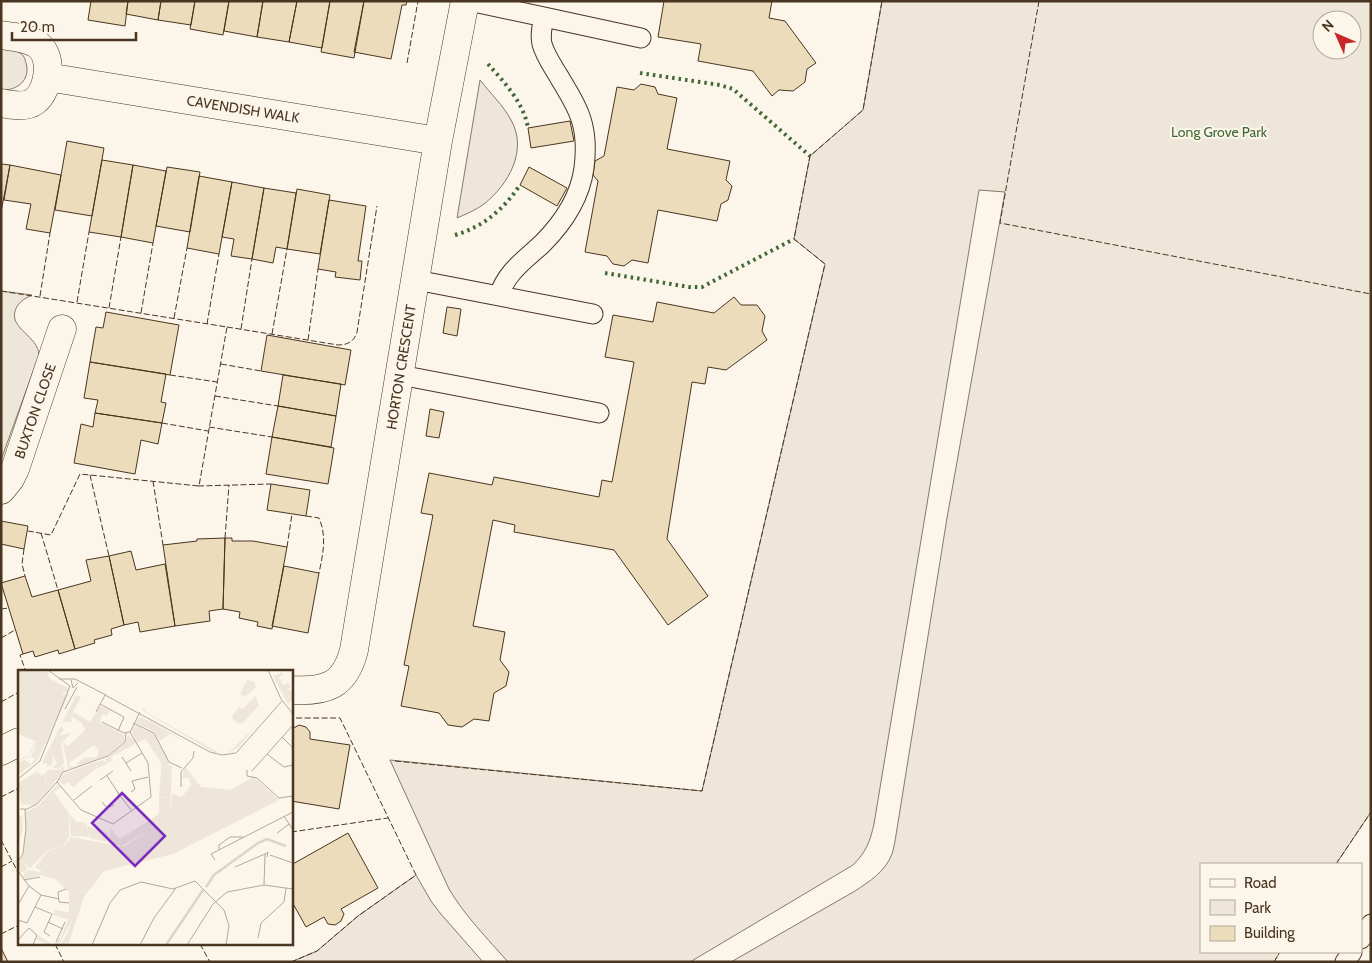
<svg xmlns="http://www.w3.org/2000/svg" width="1372" height="963" font-family="Cabin,sans-serif">
  <style>
    .green { fill: #ede6d9; stroke: #887966; fill-rule: evenodd }
    .building { fill: #ecdcbc; stroke: #4a3520 }
    .lines { fill: none; stroke-linecap: round; stroke-linejoin: round }
    .lane-casing { stroke: #4a3520; stroke-width: 21 }
    .street-casing { stroke: #4a3520; stroke-width: 29 }
    .lane { stroke: #fbf6e9; stroke-width: 19 }
    .street { stroke: #fbf6e9; stroke-width: 28 }
    .hedge { stroke: #436837; stroke-width: 4; stroke-dasharray: 2.5 4; stroke-linecap: butt }
    .fence { stroke: #4a3520; stroke-width: 1; stroke-dasharray: 6 2.5; stroke-linecap: butt }
    .labels { text-anchor: middle; dominant-baseline: central; stroke-width: 4; stroke-linejoin: round; paint-order: stroke }
    .street-label { font-size: 14px; fill: #4a3520; stroke: #fbf6e9 }
    .park-label { font-size: 14px; fill: #436837; stroke: #fbf6e9 }
    .inset-river { fill: none; stroke: #dcd4c6; stroke-width: 2.5 }
    .inset-road { fill: none; stroke: #b4a999; stroke-width: 1 }
    .view { fill: #7b2cbf; fill-opacity: 0.15; stroke: #7b2cbf; stroke-width: 2.5 }
    .inset-edge { fill: none; stroke: #4a3520; stroke-width: 2.5 }
  </style>
  <rect width="100%" height="100%" fill="#fbf6e9"/>
  <path class="green" d="M882,1h489v811l-35,52h-135v88h79l-6,10h-543l124,-71c15,-10 30,-19 37,-37 2,-6 3,-13 4,-19l51,-317 58,-326 -26,-2 -105,634c-4,18 -8,28 -21,41l-163,97h-182c-21,-24 -43,-46 -59,-73l-59,-129 312,31 123,-527 -31,-25 16,-83 53,-46zM1322,20h30v30h-30z
    M1,46c6,2 14,3 19,7 4,2 5,6 6,10 5,17 -9,28 -25,27z
    M480,80c10,13 23,25 31,40 17,30 -2,64 -27,84 -8,6 -18,10 -27,14z
    M1,291l31,4c-8,4 -14,7 -17,16 -5,18 23,25 24,44l-38,105z
    M416,875l15,26 9,12 43,49h-192l26,-11 41,-35z"/>
  <path class="building" d="M91,1h37l-3,25 -37,-6z
    M128,1h33l-3,19 -32,-6z
    M161,1h34l-4,24 -33,-5z
    M195,1h34l-6,34 -33,-6z
    M229,1h34l-6,36 -33,-6z
    M263,1h34l-8,41 -32,-5z
    M297,1h33l-8,47 -33,-6z
    M330,1h34l-10,57 -33,-6z
    M364,1h43l-1,4h-4l-11,54 -37,-7z
    M664,1h108l-3,17 16,3 31,42 -9,6 -2,13 -12,9 -14,-1 -7,6 -19,-25 -55,-10 3,-17 -43,-7z
    M641,84l14,3 3,7 19,4 -10,51 63,12 -4,19 6,6 -4,14 -7,4 -4,17 -59,-11 -10,53 -16,-3 -8,6 -11,-2 -6,-8 -22,-4 13,-71 -5,-6 2,-14 9,-5 13,-69 17,3z
    M570,121l4,20 -43,7 -3,-20z
    M67,141l37,7 -12,68 -37,-6z
    M102,160l31,5 -12,72 -32,-5z
    M1,164l9,1 -9,47z
    M10,165l51,10 -11,58 -24,-4 5,-25 -27,-4z
    M133,165l33,6 -13,72 -32,-6z
    M167,167l33,5 -10,60 -34,-6z
    M529,167l38,21 -10,18 -37,-21z
    M199,176l33,6 -13,72 -32,-6z
    M232,182l32,6 -12,71 -21,-3 3,-17 -12,-2z
    M264,188l32,5 -9,56 -11,-2 -3,16 -21,-4z
    M297,189l33,6 -10,59 -33,-5z
    M329,200l37,6 -8,55h4l-2,19 -25,-3 1,-5 -18,-3z
    M734,297l7,8h16l8,11 -3,15 5,9 -41,30 -18,-3 -3,17 -13,-2 -25,157 41,57 -40,29 -54,-75 -100,-18 1,-7 -22,-5 -20,106 32,6 -5,28 9,12 -3,14 -12,7 -5,28 -15,-2 -12,8 -14,-2 -9,-12 -38,-7 8,-40 -5,-1 29,-150 -12,-2 8,-40 63,12 2,-8 105,20 3,-17 10,2 22,-120 -29,-5 8,-42 40,7 4,-20 57,11z
    M447,307l14,2 -4,27 -14,-3z
    M106,312l73,13 -9,50 -80,-13 6,-35 7,1z
    M267,335l84,15 -6,35 -84,-14z
    M90,362l76,12 -5,28 5,1 -4,20 -67,-10 3,-13 -14,-2z
    M283,375l58,9 -5,32 -58,-10z
    M278,406l58,10 -5,31 -59,-10z
    M430,409l14,3 -5,26 -13,-2z
    M95,413l67,10 -4,21 -17,-4 -6,34 -61,-11 7,-39 12,3z
    M272,437l62,11 -6,36 -62,-10z
    M271,484l39,6 -4,26 -39,-6z
    M1,521l27,5 -4,23 -23,-5z
    M225,538h7v3h21l34,6 -15,82 -15,-3 1,-4 -19,-4 1,-6 -17,-3z
    M225,538l-2,71 -14,2 1,10 -35,5 -12,-81 34,-4v-2z
    M131,551l5,19 29,-6 10,62 -35,6 -2,-10 -14,3 -15,-69z
    M109,556l15,69 -13,4 1,6 -18,5 1,3 -20,6 -17,-59 33,-9 -5,-21z
    M284,566l35,7 -11,60 -36,-7z
    M25,576l7,21 26,-7 17,59 -16,5 -1,-4 -23,7 -2,-6 -10,3 -22,-71z
    M299,725l7,2 4,5v7l40,6 -11,64 -48,-8v-68l1,-4z
    M348,833l30,55 -37,21 3,5 -3,7 -6,4 -7,-1 -4,-7 -18,10 -15,-27v-35z
    M1,948l7,14h-7z"/>
  <g class="lines">
    <g class="lane-casing">
      <path id="lane" d="M544,17l97,21
        M416,280l83,16c7,-24 26,-36 43,-52 21,-21 38,-46 42,-76 2,-16 2,-34 -3,-49 -5,-16 -15,-30 -23,-44 -6,-10 -13,-20 -16,-31 -2,-9 0,-18 2,-27l-75,-16
        M499,296l94,18
        M400,375l199,38
        M1361,939l10,-15
        M1345,962l7,-10"/>
    </g>
    <g class="street-casing">
      <path id="street" d="M1,35c11,2 24,2 34,8 19,10 15,46 0,58 -9,7 -24,4 -34,2
        M47,77l391,64
        M1,490l9,-11 5,-10 47,-140
        M291,690c35,2 54,-4 63,-40l84,-509 27,-140
        M1,751l18,-9"/>
    </g>
    <use href="#lane" class="lane"/>
    <use href="#street" class="street"/>
    <path class="hedge" d="M488,64c16,18 36,39 40,64
      M640,73l80,12 13,4 77,67
      M455,235c28,-8 49,-26 65,-50
      M605,273l84,14h13l92,-48"/>
    <path class="fence" d="M1039,1l-39,222 371,71
      M407,63l11,-62
      M1,291l226,36 -28,159 -119,-12 -29,61 -23,-4
      M40,296l10,-63
      M77,302l12,-70
      M109,308l12,-71
      M141,313l12,-70
      M174,318l13,-70
      M207,324l12,-70
      M227,327l111,18c9,0 16,-3 19,-13l20,-126
      M241,329l11,-70
      M272,334l15,-85
      M308,340l10,-71
      M221,364l40,7
      M170,375l47,7
      M215,396l63,10
      M162,423l46,8
      M209,427l63,10
      M90,475l19,81
      M153,481l10,64
      M198,486l73,-2
      M306,516l13,2c8,18 4,36 0,55
      M41,533l17,57
      M225,538l4,-53
      M287,547l5,-33
      M24,549l-2,15 3,12
      M1,609l8,-1
      M1,638l14,-8
      M23,654l-3,1 6,17
      M1,702l18,-10
      M395,761l307,30 123,-527 -31,-25 16,-83 53,-46 19,-109
      M1,797l18,-9
      M291,832l97,-14
      M1,840l18,34
      M1336,864l35,-52
      M1,867l11,-6
      M1,934l18,-9
      M55,944l9,18
      M200,944l10,18
      M291,962l26,-11 41,-35 58,-41 -76,-157h-49
      M1274,962l6,-10"/>
  </g>
  <g class="labels">
    <g class="street-label">
      <text transform="translate(243 109) rotate(9)">CAVENDISH WALK</text>
      <text transform="translate(401 367) rotate(-81)">HORTON CRESCENT</text>
      <text transform="translate(35 411) rotate(-71)">BUXTON CLOSE</text>
    </g>
    <g class="park-label">
      <text x="1219" y="132">Long Grove Park</text>
    </g>
  </g>
  <g transform="translate(18 670)">
    <rect width="275" height="275" fill="#fbf6e9"/>
    <path d="M0,0l29,2 3,7 18,9v5l-4,-1 -2,3 7,-1 -32,67 -19,14v-13l7,-2 6,4 4,-5 -4,-2 7,-19 -9,18 -5,3 -6,1 10,-4 7,-15 -17,-7zM262,0l3,5 -4,2 4,8 5,-2 3,4 -4,3 6,1v8l-5,5 -15,-28 8,-3zM229,10l7,2 2,5 -11,10 -5,-3zM58,25l5,2 -8,15 17,10 10,-16 10,4 -3,6 -5,-2 -2,8 24,13v6l-16,14 -30,12 -1,-4 8,-5 12,-1 2,-6 -5,-6 -25,18 1,3 6,1 -8,2 -5,-27 5,4 17,-16 -3,-7 -11,-7 1,6h-9l-2,4 3,3 -5,7 13,-4 -11,11 3,20 -5,6 -7,-1 5,-4 -4,-9 -1,10 -6,2 2,-3 -6,-1zM237,26l4,9 -17,19 -8,-3 -2,-4 7,-10 4,2zM125,37l3,5 70,39 6,-7 -7,9 -72,-42zM248,42l-26,34 -13,8 23,-22zM122,47l14,6 32,19 -16,-8 -10,7 -6,-10 -19,-8zM116,55l19,8 14,23 2,10 3,-1 -2,50 2,-21 10,3 9,-12 -2,-7h-7l3,-11 16,20 29,3 24,-13 25,23 -106,54 -69,17 -20,26 -16,48h-8l7,-11 6,-16 -14,27h-11l-12,-6 2,-4 15,10 8,-8 7,-18 -15,-4 2,-5 14,2v-20l-14,-13 -15,-4 -15,4 -4,-5 3,3v-5l5,-2 15,3 -9,-6 13,-16 17,-6 6,-8 53,10 24,-17 -26,16 -14,-3 3,-14 9,10 39,-25v-16h8l-8,-1 2,-24 5,-3 -5,2v-9l-15,-24 -9,4 -5,-12zM110,65l7,6v3l-24,13 2,3 -5,3 -3,-3 20,-17zM85,90l4,4 -13,6 -21,17 -5,-5 -4,3 -6,-5 7,-7zM46,95v5l-21,27 -9,8 -13,-1 -3,-20 19,-13 5,5 4,-4 -1,19 2,-21h13zM40,114l4,3 -8,5 15,21v24l-5,8 -16,5 -18,18 -9,-9 7,10 -8,4 -2,-9 1,-4 5,-6 2,-42 12,-6zM0,144l4,3 1,11 -5,20zM51,144l8,8 9,1 3,14 -18,-1zM69,156l21,7 -1,9 -17,-4z" fill="#ede6d9"/>
    <path class="inset-river" d="M188,217l8,-12 44,-32 9,-4 19,7M148,275l37,-55"/>
    <path class="inset-road" d="M30,0l22,16M250,0l13,29 12,15M41,9h16l31,16M53,10l2,8 5,-5M87,25l105,57 12,3 14,-2 46,-52M82,34l24,13 -6,14M47,39l12,-22M78,42l9,-17M84,52l22,11 6,-1M115,53l21,10 15,29 13,6M112,62l10,-20M264,67l11,11M249,84l17,13 9,-2M104,87l9,14M108,93l16,-10M229,100v6l10,2 22,20 14,-2M234,101l41,-46M89,106l14,21 -4,-6M0,109l22,-18 30,-75M82,110l13,-9M39,112l24,28 32,14 38,-27 -3,-34 -18,-31M39,112l6,-10 45,-16 17,-14 1,-9M163,117v-15l12,-14 1,-7M113,122l4,-3 -3,-8 16,-4M103,127l11,14M56,130l18,-14M84,132l5,6 7,-3M7,140l12,-6 20,-22M266,146l9,14M259,163l12,-9M201,180v-5l11,-8h13M252,185l23,8M197,190l-4,-6 82,-42M0,191l5,-7 3,-26 -1,-19h-5M217,197l30,-13M0,201l11,15 12,9 -14,28 -9,-3M6,210l16,-3M246,215l1,-31 3,-2 -1,5M48,219l-8,3 1,10 10,1M23,225l18,4M1,233l10,-17M17,237l17,7 -8,18 6,4M30,252l15,7M240,268l3,-15 23,-21 2,-14M0,270l11,-12 8,7 -4,10M38,272l9,-20M74,275l18,-42 10,-13 21,-8 32,7 22,-8 29,29 5,16 -3,19M122,275l14,-27 22,-30M169,275l26,-41 14,-12 37,-7 29,4"/>
    <path class="view" d="M104,123l43,43 -30,30 -43,-43z"/>
    <rect width="275" height="275" class="inset-edge"/>
  </g>
  <rect width="1372" height="963" fill="none" stroke="#4a3520" stroke-width="5"/>
  <rect x="1200" y="863" width="162" height="90" fill="#fbf6e9" stroke="#b4a999"/>
  <rect x="1210" y="879" width="25" height="8" fill="#fbf6e9" stroke="#b4a999"/>
  <text x="1244" y="888" font-size="15" fill="#4a3520">Road</text>
  <rect x="1210" y="900" width="25" height="15" fill="#ede6d9" stroke="#b4a999"/>
  <text x="1244" y="913" font-size="15" fill="#4a3520">Park</text>
  <rect x="1210" y="926" width="25" height="15" fill="#ecdcbc" stroke="#b4a999"/>
  <text x="1244" y="938" font-size="15" fill="#4a3520">Building</text>
  <g transform="translate(1337 35) rotate(315)"><circle r="24" fill="#fbf6e9" stroke="#b4a999"/>
  <path d="M0-4L9 19L0 12L-9 19Z" fill="#c62828"/>
  <text y="-8" font-size="14" font-weight="bold" text-anchor="middle" fill="#4a3520">N</text>
  </g>
  <path d="M12 32v8h124v-8" fill="none" stroke="#4a3520" stroke-width="2.5"/>
  <text x="20" y="32" font-size="15" fill="#4a3520" stroke="#fbf6e9" stroke-width="4" paint-order="stroke">20 m</text>
</svg>
